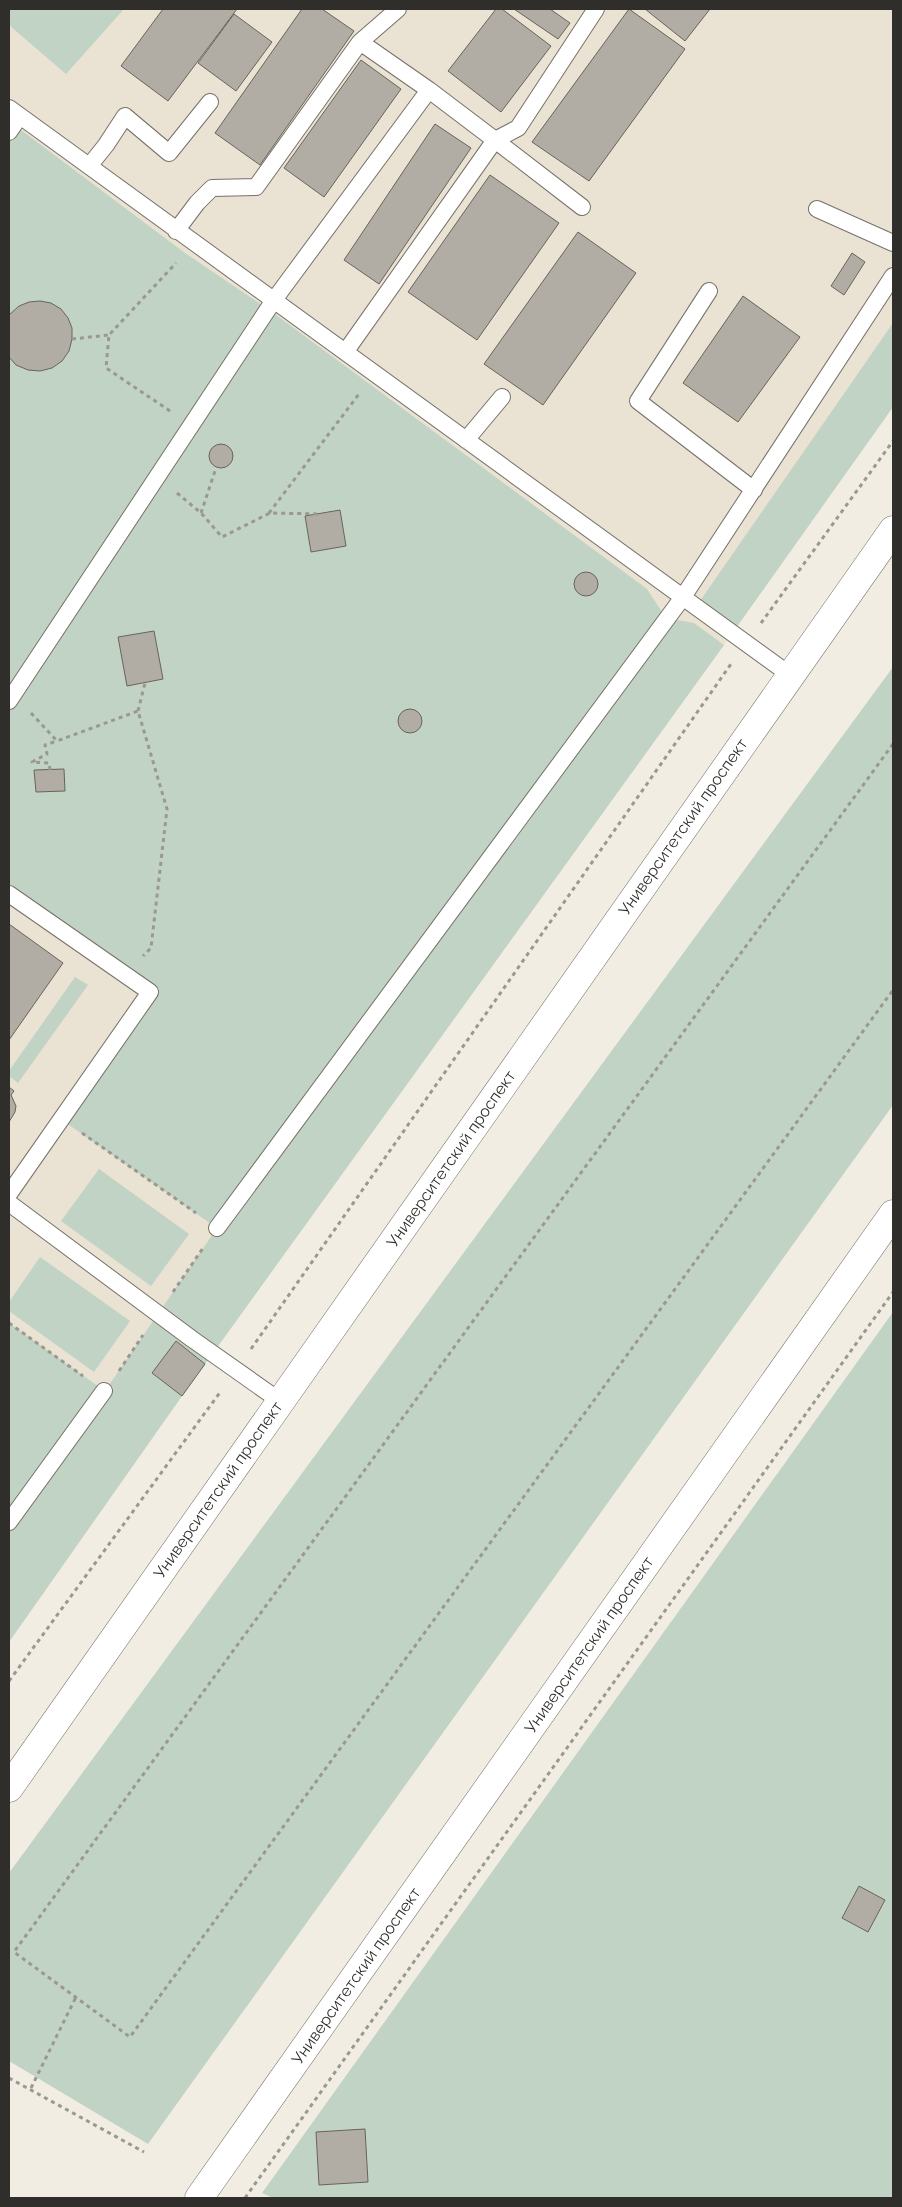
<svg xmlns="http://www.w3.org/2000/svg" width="902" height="2207" font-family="Raleway,sans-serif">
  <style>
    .built { fill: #eae2d2 }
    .green { fill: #c1d3c4 }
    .building { fill: #b2ada4; stroke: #68645b }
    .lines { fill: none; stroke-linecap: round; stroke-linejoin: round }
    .service-casing { stroke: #767169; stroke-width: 18 }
    .secondary-casing { stroke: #767169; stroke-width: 29 }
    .path { stroke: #9a9890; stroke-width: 3; stroke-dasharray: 4 4; stroke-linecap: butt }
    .service { stroke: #fff; stroke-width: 16 }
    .secondary { stroke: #fff; stroke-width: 28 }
    .labels { text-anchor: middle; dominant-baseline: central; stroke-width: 5; stroke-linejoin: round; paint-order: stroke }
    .street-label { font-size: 16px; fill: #2f2e2a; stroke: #fff }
  </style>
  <rect width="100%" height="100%" fill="#f1ede3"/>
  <path class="built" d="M9,9h884v398l-169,238 -542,751 -173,246z"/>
  <path class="green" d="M9,9h115l-58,65 -57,-49z
    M9,121l176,132 83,56 379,280 19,29 28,5 30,22 -542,751 -173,246v-319l96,68 112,-163 -155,-108 87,-128 -140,-98z
    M893,323v84l-157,221 -36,-27z
    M893,667v438l-745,1039 -139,-83v-188z
    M75,977l13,8 -70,98 -9,-7v-5z
    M99,1169l90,65 -38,52 -90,-65z
    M40,1257l90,64 -36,51 -85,-61v-9z
    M893,1312v886h-620l-11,-5z"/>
  <path class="building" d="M163,9h74l-69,92 -47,-35z
    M302,9h20l32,22 -94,134 -45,-32z
    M496,9h6l49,37 -50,66 -53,-41z
    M514,9h36l20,14 -12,16z
    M629,9l56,40 -96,132 -57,-39z
    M645,9h65l-25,32z
    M234,14l38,28 -36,49 -38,-28z
    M361,60l40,29 -77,108 -40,-29z
    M435,124l36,24 -92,136 -35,-24z
    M490,175l69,48 -82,117 -69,-48z
    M578,232l58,41 -93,132 -59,-41z
    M852,253l13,9 -21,33 -13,-9z
    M743,296l57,41 -62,85 -55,-39z
    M40,301l11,2 10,6 7,9 4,10v11l-3,12 -7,10 -10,7 -12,3 -12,-1 -12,-5 -7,-8v-42l10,-9 10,-4z
    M209 456a12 12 0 1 1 24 0a12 12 0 1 1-24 0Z
    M340,510l6,36 -35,6 -6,-36z
    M574 584a12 12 0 1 1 24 0a12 12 0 1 1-24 0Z
    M154,631l9,48 -36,7 -9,-49z
    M398 721a12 12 0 1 1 24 0a12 12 0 1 1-24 0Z
    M64,769l1,22 -29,1 -2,-22z
    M9,924l54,39 -54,77z
    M9,1087l5,4 -3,4 5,11 -1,6 -6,10z
    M176,1341l29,23 -23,32 -30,-23z
    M859,1886l26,14 -17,32 -26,-14z
    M365,2129l3,53 -49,3 -3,-53z"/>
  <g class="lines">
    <g class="service-casing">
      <path id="service" d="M429,90l66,50 23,-12 78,-119
        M9,108l781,567
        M9,132l11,-16
        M90,165l16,-20 19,-29 44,37 41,-51
        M817,209l76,34
        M176,231l21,-28 15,-15 44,-1 104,-145 38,-33
        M709,291l-71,110 116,89
        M346,351l149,-211 87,67
        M466,440l36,-43
        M9,701l265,-401 155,-210 -69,-48
        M9,894l141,98 -141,202
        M9,1203l183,136 88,62
        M217,1228l466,-631 210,-321
        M9,1522l95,-131"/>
    </g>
    <g class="secondary-casing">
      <path id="secondary" d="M9,1788l884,-1258
        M199,2198l694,-984"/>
    </g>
    <path class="path" d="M72,339l37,-4
      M170,411l-64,-43 3,-33 67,-72
      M177,493l24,20 21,24 48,-24 50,1
      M201,513l15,-45
      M269,513l90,-119
      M761,623l132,-182
      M138,711l7,-28
      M31,713l26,28 81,-30 29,98 -16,139 -8,8
      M893,744l-879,1208 116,85 763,-1047
      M50,770l-1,-7 -17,-1 15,-8 -2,-9 12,-4
      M82,1133l114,80
      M173,1292l30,-44
      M9,1323l74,53
      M251,1349l480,-685
      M119,1371l24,-36
      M9,1681l212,-290
      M9,2078l135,74
      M31,2088l45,-91
      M245,2198l648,-906"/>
    <use href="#service" class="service"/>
    <use href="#secondary" class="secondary"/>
  </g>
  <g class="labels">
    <g class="street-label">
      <text transform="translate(683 827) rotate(-55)">Университетский проспект</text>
      <text transform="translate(451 1159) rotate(-55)">Университетский проспект</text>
      <text transform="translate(218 1490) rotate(-55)">Университетский проспект</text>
      <text transform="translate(589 1645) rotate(-55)">Университетский проспект</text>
      <text transform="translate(356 1976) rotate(-55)">Университетский проспект</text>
    </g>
  </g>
  <rect width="902" height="2207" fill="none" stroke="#2f2e2a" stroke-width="20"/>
</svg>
